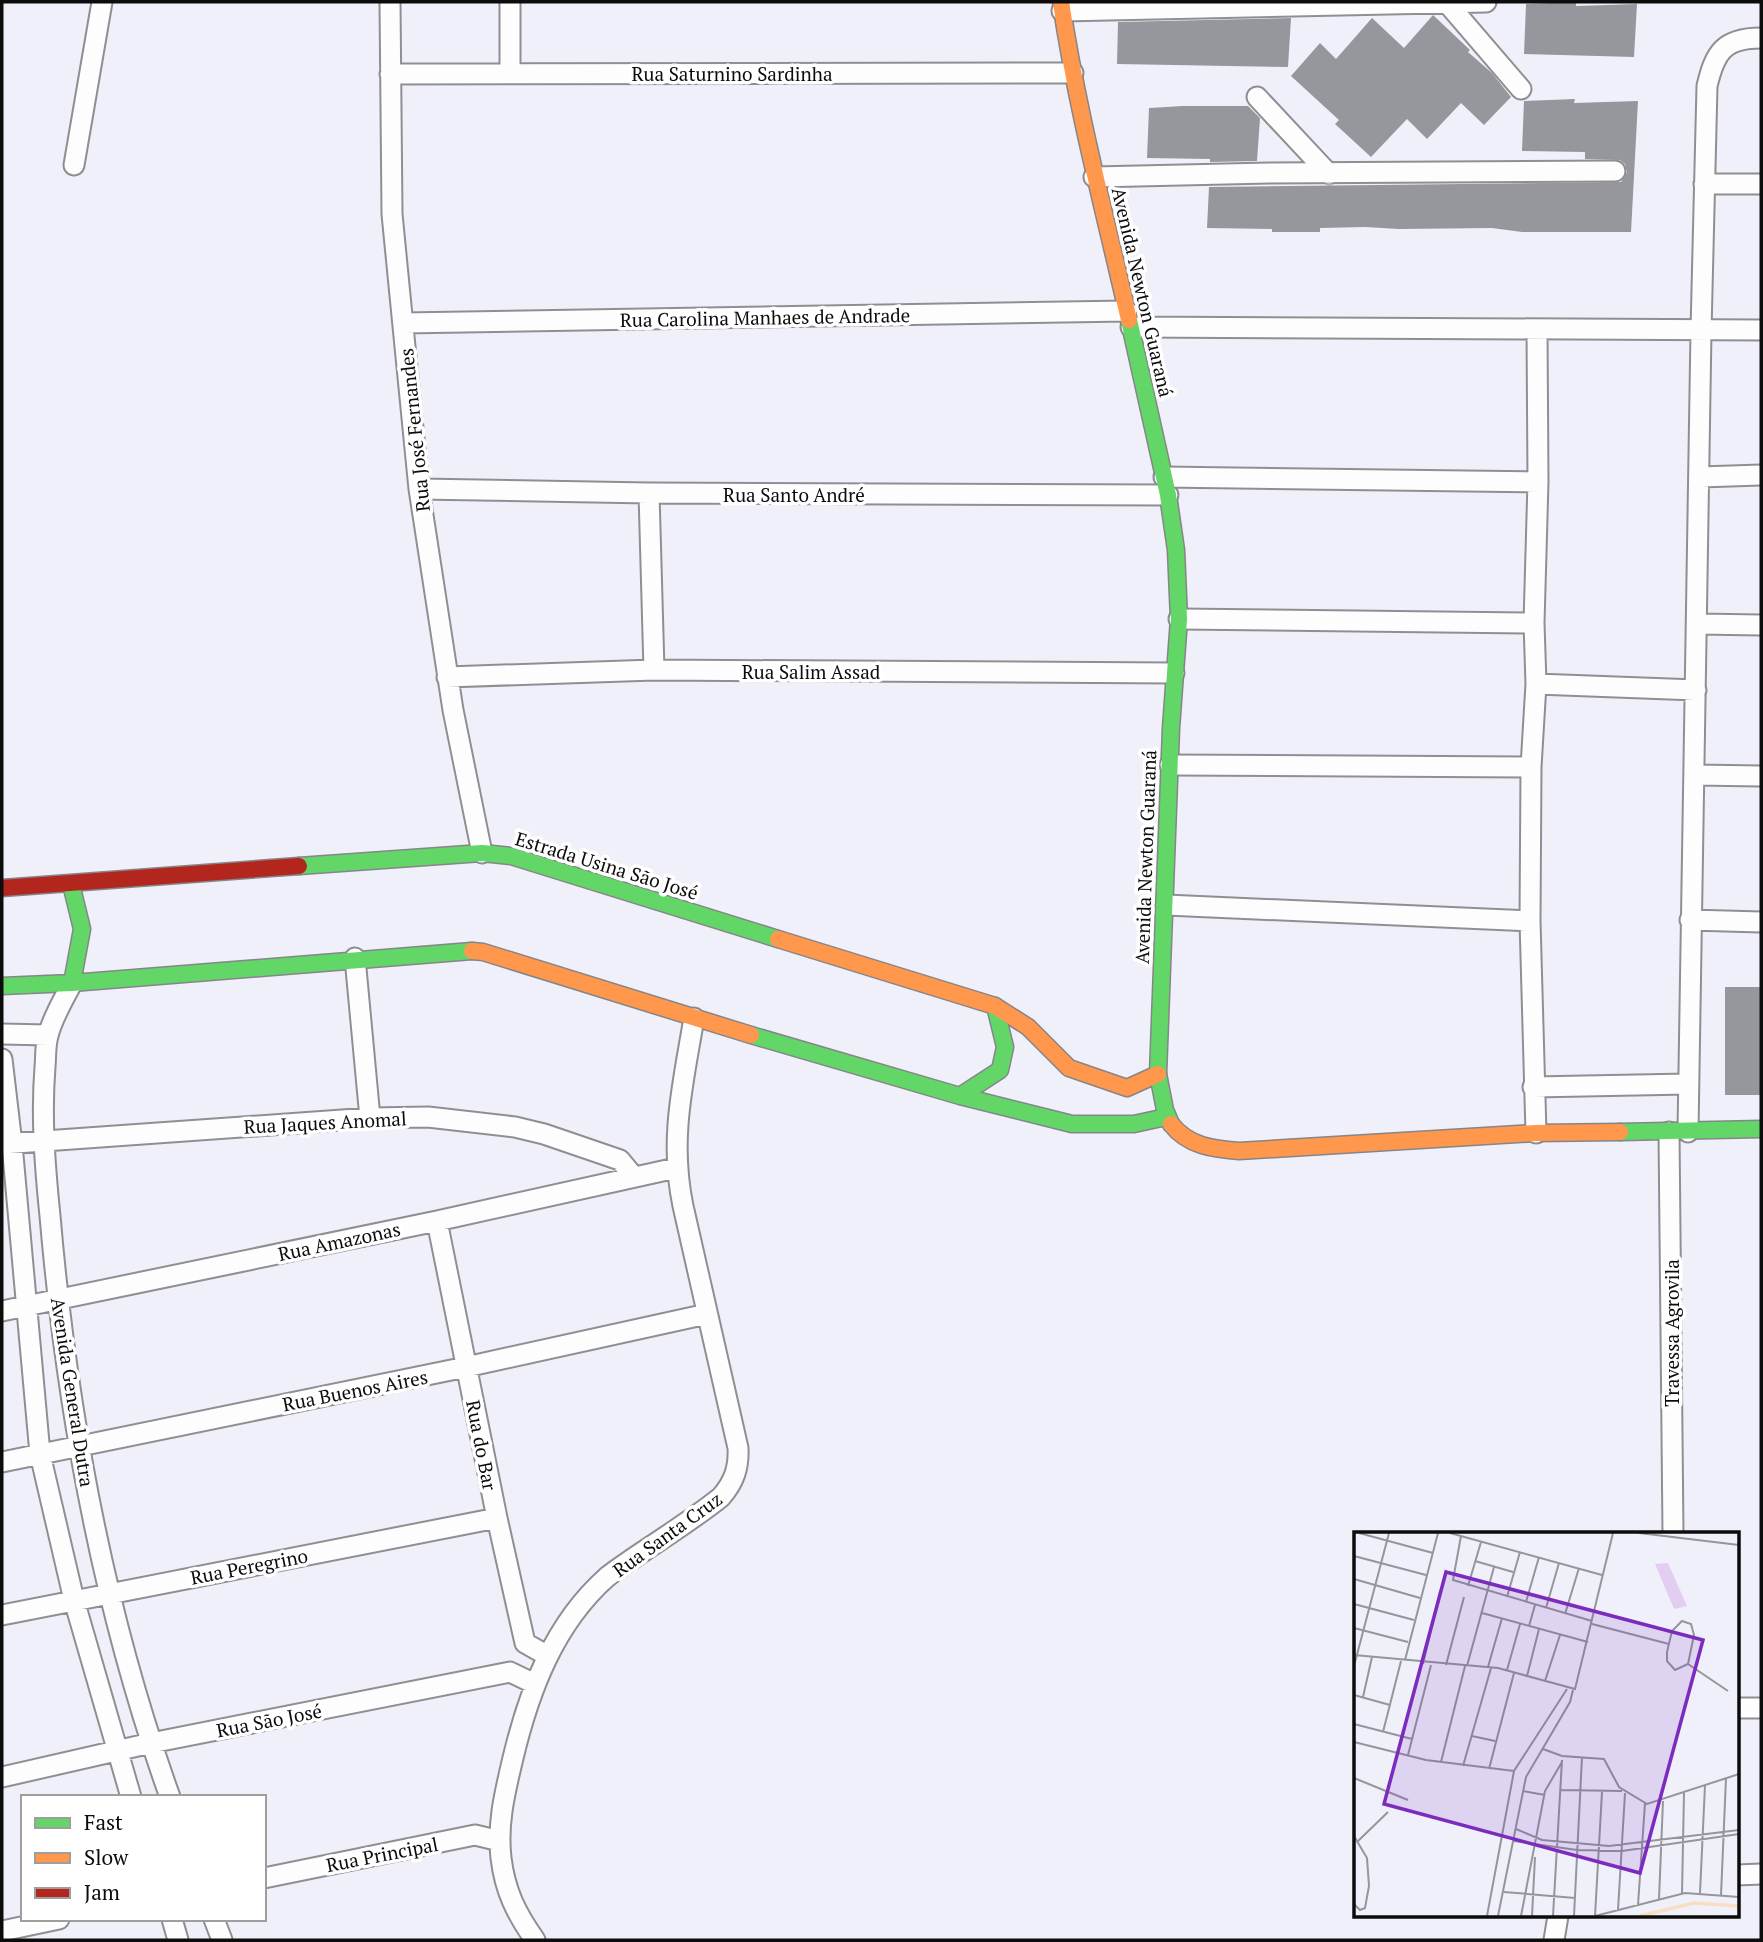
<svg xmlns="http://www.w3.org/2000/svg" width="1763" height="1942" font-family="'PT Serif',serif">
  <style>
    .building { fill: #96979c }
    .lines { fill: none; stroke-linecap: round; stroke-linejoin: round }
    .street-casing { stroke: #8f8f93; stroke-width: 23 }
    .fast-casing { stroke: #85858a; stroke-width: 19 }
    .slow-casing { stroke: #85858a; stroke-width: 19 }
    .jam-casing { stroke: #85858a; stroke-width: 19 }
    .street { stroke: #fdfdfe; stroke-width: 19 }
    .fast { stroke: #63d668; stroke-width: 16 }
    .slow { stroke: #ff974d; stroke-width: 16 }
    .jam { stroke: #b3261e; stroke-width: 16 }
    .labels { text-anchor: middle; dominant-baseline: central; stroke-width: 7; stroke-linejoin: round; paint-order: stroke }
    .street-label { font-size: 19px; fill: #0c0c0c; stroke: #fff }
    .inset-river { fill: none; stroke: #f8dec3; stroke-width: 3.5 }
    .inset-road { fill: none; stroke: #95959b; stroke-width: 2 }
    .view { fill: #7b2cbf; fill-opacity: 0.15; stroke: #7b2cbf; stroke-width: 3.5 }
    .inset-edge { fill: none; stroke: #0c0c0c; stroke-width: 3.5 }
  </style>
  <rect width="100%" height="100%" fill="#f0f0fa"/>
  <path class="building" d="M1576,2v4l61,-2 -3,53 -110,-3 2,-50z
    M1433,15l37,35 -2,2 24,21 19,24 -27,28 -23,-22 -34,36 -20,-20 -36,38 -36,-33 4,-4 -48,-44 29,-33 16,16 36,-41 32,30z
    M1291,18l-3,49 -171,-3 1,-42z
    M1575,99l-1,4 64,-2 -7,131h-109l-30,-4 -93,1 -34,-2 -45,1v4h-48v-3l-65,-1 2,-41 412,-5 6,-10 -2,-8 -5,-4 -35,-1v-7l-63,-1 2,-50z
    M1183,106h65l12,12 -3,43 -47,1v-3l-63,-1 2,-50z
    M1725,987h36v108h-36z"/>
  <g class="lines">
    <g class="street-casing">
      <path id="street" d="M390,2l2,212 27,275 34,221 29,143
        M510,2v71
        M1448,4l73,85
        M1062,11l424,-9
        M390,74l683,-1
        M1257,97l72,77
        M74,165l28,-163
        M1094,177l175,-4 346,-2
        M1704,184h57
        M403,323l724,-12
        M1131,327l630,3
        M1164,477l374,5
        M1700,477l61,-2
        M419,489l230,4 519,2
        M649,493l5,177
        M1179,619l355,4
        M1698,624l63,1
        M447,677l207,-7 520,3
        M1536,684l160,6
        M1170,765l361,2
        M1695,775l66,1
        M1166,905l364,16
        M1690,920l71,2
        M355,958l15,160
        M72,983c-8,16 -20,35 -24,53 -3,10 -2,21 -3,31 -4,50 0,100 5,149 17,197 53,394 120,581
        M2,1034l46,1
        M2,1059l10,85 28,310 34,146 57,197
        M1533,1087l155,-3
        M1669,1132l4,402
        M1688,1132l13,-801 6,-245c8,-34 17,-48 54,-48
        M1536,1133l-6,-212 1,-154 5,-83 -2,-61 4,-141 -1,-152
        M2,1144l368,-26 58,-1 87,10 29,7 76,26 14,17
        M437,1221l60,297 28,125 23,13
        M2,1311l435,-90 239,-53
        M2,1462l464,-95 241,-53
        M2,1615l495,-97
        M1737,1708h24
        M2,1777l149,-34 359,-71 25,12
        M1737,1875l24,-1
        M264,1878l211,-43 25,6
        M172,1919l6,21
        M214,1919l8,21
        M2,1931l57,-12
        M535,1940c-19,-27 -30,-49 -34,-82 -4,-35 4,-66 12,-100 16,-67 41,-134 94,-181 10,-8 21,-15 31,-22 28,-19 57,-37 83,-58 13,-15 18,-29 17,-49l-55,-242c-14,-67 0,-122 11,-188
        M1554,1940l4,-24"/>
    </g>
    <g class="fast-casing">
      <path id="fast" d="M1129,320l39,175 8,55 3,69 -8,109 -13,346 7,36 6,14
        M299,866l183,-13 29,3 267,83
        M71,884l11,45 -10,54
        M2,986l70,-3 400,-32
        M751,1035l209,61 112,28h62l32,-7
        M960,1096l40,-26 5,-23 -10,-41
        M1620,1132l141,-3"/>
    </g>
    <g class="slow-casing">
      <path id="slow" d="M1061,2c16,108 44,212 68,318
        M778,939l217,67 33,21 41,41 58,20 31,-14
        M472,951l11,1 268,83
        M1171,1124c17,22 42,25 68,27l297,-18 84,-1"/>
    </g>
    <g class="jam-casing">
      <path id="jam" d="M2,888l297,-22"/>
    </g>
    <use href="#street" class="street"/>
    <use href="#fast" class="fast"/>
    <use href="#slow" class="slow"/>
    <use href="#jam" class="jam"/>
  </g>
  <g class="labels">
    <g class="street-label">
      <text x="732" y="73">Rua Saturnino Sardinha</text>
      <text transform="translate(1143 292) rotate(77)">Avenida Newton Guaraná</text>
      <text transform="translate(765 317) rotate(-1)">Rua Carolina Manhaes de Andrade</text>
      <text transform="translate(414 430) rotate(-96)">Rua José Fernandes</text>
      <text x="794" y="494">Rua Santo André</text>
      <text x="811" y="671">Rua Salim Assad</text>
      <text transform="translate(1145 857) rotate(-88)">Avenida Newton Guaraná</text>
      <text transform="translate(607 865) rotate(17)">Estrada Usina São José</text>
      <text transform="translate(325 1122) rotate(-3)">Rua Jaques Anomal</text>
      <text transform="translate(339 1241) rotate(-12)">Rua Amazonas</text>
      <text transform="translate(1671 1333) rotate(-90)">Travessa Agrovila</text>
      <text transform="translate(355 1390) rotate(-11)">Rua Buenos Aires</text>
      <text transform="translate(73 1392) rotate(81)">Avenida General Dutra</text>
      <text transform="translate(482 1445) rotate(79)">Rua do Bar</text>
      <text transform="translate(667 1534) rotate(-36)">Rua Santa Cruz</text>
      <text transform="translate(249 1566) rotate(-11)">Rua Peregrino</text>
      <text transform="translate(269 1720) rotate(-11)">Rua São José</text>
      <text transform="translate(382 1854) rotate(-11)">Rua Principal</text>
    </g>
  </g>
  <g transform="translate(1354 1532)">
    <rect width="385" height="385" fill="#f0f0fa"/>
    <path d="M314,31l19,43 -4,1 -9,2 -19,-45z" fill="#e3cef2"/>
    <path class="inset-river" d="M285,384l55,-13 45,3"/>
    <path class="inset-road" d="M5,1l74,20M96,1l152,42M285,1l100,12M107,4l-8,44 139,41M0,24l72,19M121,29l38,11M0,47l66,19M114,54l13,-44M153,65l13,-45M172,70l13,-45M0,72l60,16M192,76l13,-45M128,81l106,29M211,82l14,-46M328,89l9,3 3,11 -6,29 -13,6 -8,-9v-9l5,-21zM238,92l77,20M175,94l6,-21M0,96l54,14M0,123l144,13 77,21 38,-156M51,128l33,-127M69,132l17,-72M334,132l40,27M92,133l18,-68M0,134l35,-133M113,134l27,-99M134,135l14,-49M153,138l13,-46M173,144l12,-47M191,149l15,-46M0,163l36,10M9,165l9,-40M0,192l58,15M29,200l18,-71M118,204l23,5M0,210l72,18 88,11M189,217l19,7 42,3 15,28 28,17 92,-30M54,223l23,-90M87,230l24,-96M109,234l28,-98M135,237l25,-96M0,246l54,22M206,258l62,1M169,259l22,4M162,297l26,11 67,6 130,-16M0,304l13,22 2,28 -4,22 -5,2 -6,-6M4,309l30,-29M160,309l63,9 45,1 117,-17M150,360l71,6M328,361l2,-100M346,361l5,-108M367,363l5,-117M305,367l4,-98M284,373l7,-102M264,378l7,-117M133,384l27,-145 53,-82M144,384l28,-139 44,-75 3,-12M167,384l24,-125 17,-29M178,384l3,-59M199,384l9,-156M220,384l8,-159M241,384l90,-23 54,4M241,384l7,-124"/>
    <path class="view" d="M92,40l257,68 -63,233 -256,-69z"/>
    <rect width="385" height="385" class="inset-edge"/>
  </g>
  <rect width="1763" height="1942" fill="none" stroke="#0c0c0c" stroke-width="7"/>
  <rect x="21" y="1795" width="245" height="126" fill="#ffffff" stroke="#9e9e9e" stroke-width="2"/>
  <rect x="35" y="1818" width="35" height="10" fill="#63d668" stroke="#9e9e9e" stroke-width="2"/>
  <text x="84" y="1830" font-size="21" fill="#0c0c0c">Fast</text>
  <rect x="35" y="1853" width="35" height="10" fill="#ff974d" stroke="#9e9e9e" stroke-width="2"/>
  <text x="84" y="1865" font-size="21" fill="#0c0c0c">Slow</text>
  <rect x="35" y="1888" width="35" height="10" fill="#b3261e" stroke="#9e9e9e" stroke-width="2"/>
  <text x="84" y="1900" font-size="21" fill="#0c0c0c">Jam</text>
</svg>
